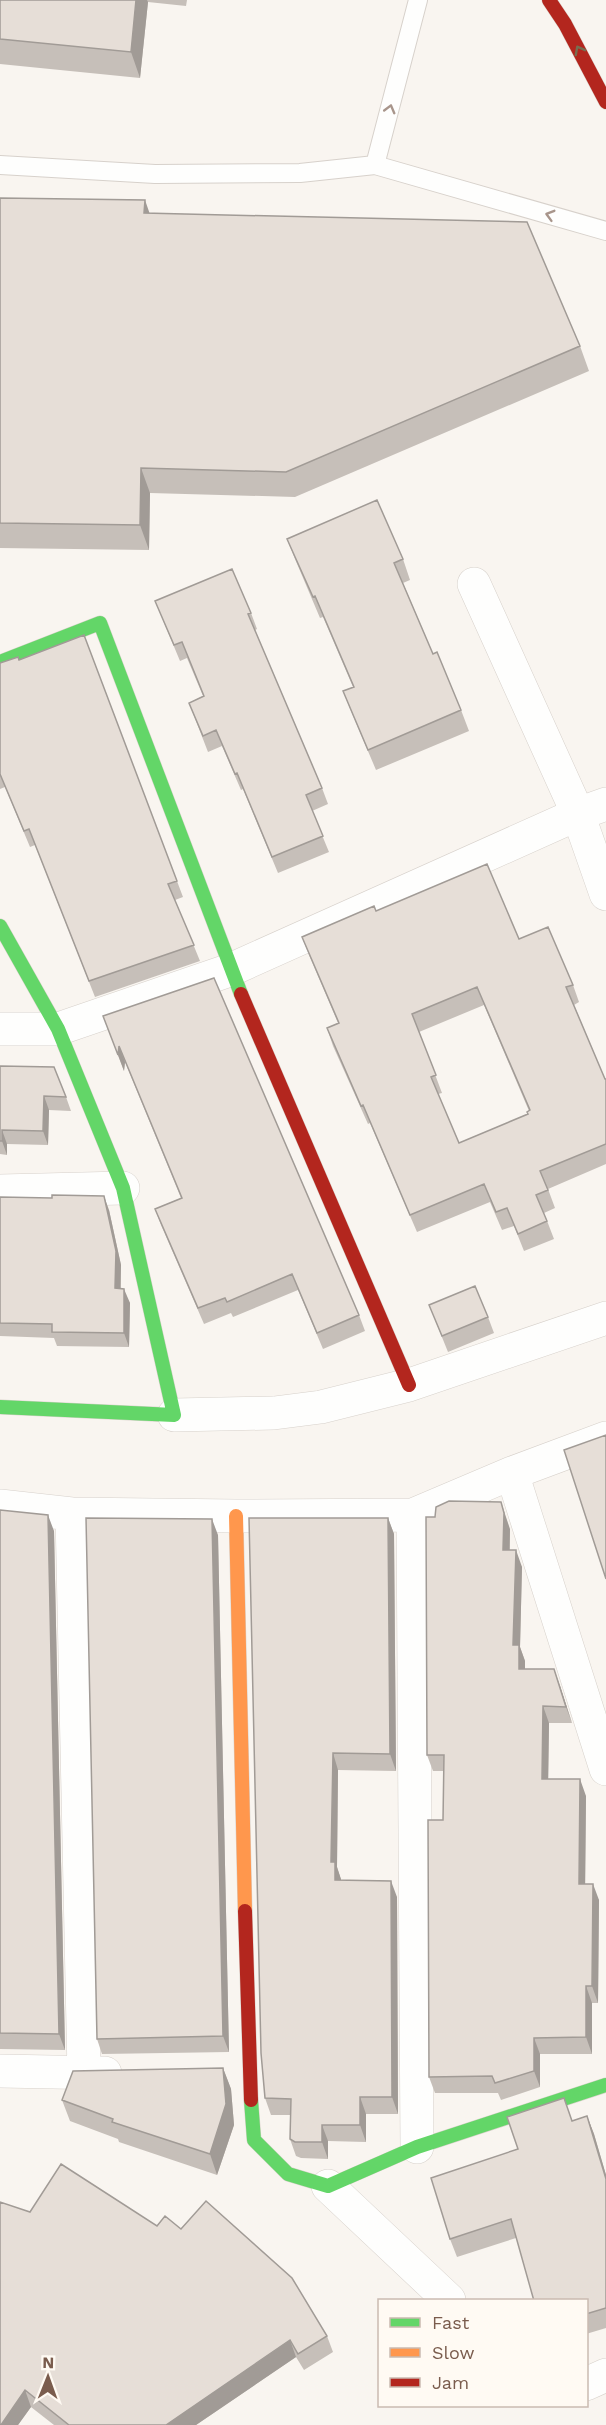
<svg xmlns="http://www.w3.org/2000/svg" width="606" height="2425" font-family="'Work Sans',sans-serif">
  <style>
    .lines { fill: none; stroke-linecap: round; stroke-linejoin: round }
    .lane-casing { stroke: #d7d1cb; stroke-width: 20 }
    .street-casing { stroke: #d7d1cb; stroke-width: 34 }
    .fast-casing { stroke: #d9d2cb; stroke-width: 15 }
    .slow-casing { stroke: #d9d2cb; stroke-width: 15 }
    .jam-casing { stroke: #d9d2cb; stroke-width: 15 }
    .lane { stroke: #fefefd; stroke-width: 18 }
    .street { stroke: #fefefd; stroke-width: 33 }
    .fast { stroke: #63d668; stroke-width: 14 }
    .slow { stroke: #ff974d; stroke-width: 14 }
    .jam { stroke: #b3261e; stroke-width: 14 }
    .wall { fill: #c6bfb9; fill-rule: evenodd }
    .shaded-wall { fill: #a19b96 }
    .building { fill: #e6ded7; stroke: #a19b96; stroke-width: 1.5; fill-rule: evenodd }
    .oneway { stroke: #776e51 }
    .oneway2 { stroke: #a8958b }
  </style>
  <rect width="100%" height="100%" fill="#f9f5f0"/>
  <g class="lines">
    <g class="lane-casing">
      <path id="lane" d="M0,165l155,9 145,-1 75,-8 231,66
        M375,165l43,-165"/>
    </g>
    <g class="street-casing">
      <path id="street" d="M474,584l104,230 28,80
        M0,1029h58l172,-59 348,-156 28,-10
        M0,1191l123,-3
        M174,1415l100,-2 47,-6 88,-22 197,-67
        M512,1473l94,296
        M0,1506l72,8 164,2 177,-1 99,-42 94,-35
        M72,1514l12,559
        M413,1515l4,632
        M0,2071l105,2
        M328,2186l121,114
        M586,2384l20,-9"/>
    </g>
    <g class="fast-casing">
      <path id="fast" d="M0,662l100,-39 141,371
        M0,926l58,103 65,159 51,227 -174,-8
        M251,2100l3,40 34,34 40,12 89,-39 189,-62"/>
    </g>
    <g class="slow-casing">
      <path id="slow" d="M236,1516l9,395"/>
    </g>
    <g class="jam-casing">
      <path id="jam" d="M549,0l16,24 41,78
        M241,994l168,391
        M245,1911l6,189"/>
    </g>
    <use href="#lane" class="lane"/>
    <use href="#street" class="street"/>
    <use href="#fast" class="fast"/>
    <use href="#slow" class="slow"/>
    <use href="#jam" class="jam"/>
  </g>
  <path class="wall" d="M0,0h187l-1,6 -38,-4 -8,76 -140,-14z
    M0,198l149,15 431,133 9,25 -294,126 -145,-4 -1,57 -149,-2z
    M287,539l116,20 7,21 -7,3 30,71 28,56 8,21 -93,39 -25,-59 -8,-20 10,-4 -30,-70 -3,1 -25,-59z
    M155,601l96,12 6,16 -2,1 67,158 6,16 -16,7 17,41 -51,21 -35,-84 -2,1 -19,-44 -14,6 -19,-49 14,-7 -16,-38 -7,3z
    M84,635l99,262 -8,3 25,61 -105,36 -60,-152 -5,2 -25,-60 -5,2v-126l19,-3z
    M376,911l143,28 54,46 6,17 -5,3 31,74h1v85l-58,25 7,19 -11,5 10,26 -30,12 -10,-25 -12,4 -12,-28 -73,30 -47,-109 -2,1 -35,-78 -6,-18 11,-5 -29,-68 -7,-18zM484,1005l45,106 -1,3 -69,29 -21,-49 4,-1 -23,-61z
    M103,1016l256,299 6,16 -42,18 -25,-59 -65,27 -2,-4 -27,11 -43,-99 -6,-16 26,-11 -56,-136 -1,9z
    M0,1066l66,31 5,14 -22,-1 -1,35 -41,-1v11l-7,-1z
    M0,1197l109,13 12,55v23l9,15 -1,44 -72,-1 -3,-8 -54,-2z
    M429,1305l59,12 6,16 -46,19z
    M0,1510l54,21 11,519 -65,-1z
    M388,1518l6,16 2,237 -58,-1 -1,97 4,13 56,17 1,217h-32v28l-38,-1v18l-27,-1 -5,-2 -6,-17 1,-24h-20l-6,-17 -4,-45z
    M510,1529v21l12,17 -2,80 5,14v8l35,17 12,37h-23l-1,56 38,17 -1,88 14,16 -1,103h-6v51h-52v33l-39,13 -3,-7h-63l-6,-16 14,-257 1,-49h-11l-6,-16z
    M218,1535l11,517 -127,2 -5,-15z
    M223,2068l8,21 3,36 -17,50 -98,-33 -1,-3 -48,-18 -8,-21z
    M587,2116l7,18 12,41v153l-20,6v-33l-70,-63 -59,19 -7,-18 68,-90 54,-28z
    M30,2212l151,17 146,107 6,16 -29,18 -8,-13 -100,68h-142l-23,-18 -13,18z"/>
  <path class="shaded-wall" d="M136,0h11l1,2 -8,76 -9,-26z
    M145,200l9,26 -10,-13z
    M141,468l9,25 -1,57 -9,-25z
    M119,1046l6,16 -1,9 -6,-16z
    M44,1096l5,14 -1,35 -5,-14z
    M2,1130l5,14v11l-5,-14z
    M104,1196l5,14 12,55 -1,37 -5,-14z
    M124,1289l6,14 -1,44 -5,-14z
    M501,1502l9,27 -1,38 -6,-17z
    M48,1515l6,16 11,519 -6,-16z
    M388,1518l6,16 2,237 -6,-17z
    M212,1519l6,16 11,517 -6,-16z
    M516,1550l6,17 -2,80 5,14v24l-6,-16 -6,-24z
    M554,1669l6,17 12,37 -6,-16z
    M543,1706l6,17 -1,72 -6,-16z
    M333,1753l5,17 -1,97 4,12v17l-6,-16 -4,-18z
    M580,1779l6,17 -1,104 -6,-16z
    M391,1881l6,16 1,217 -6,-17z
    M593,1884l6,16 -1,103 -6,-17z
    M586,1986l6,17v51l-6,-17z
    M534,2038l6,16v33l-6,-16z
    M223,2068l8,21 3,36 -17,50 -7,-21z
    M360,2097l6,17v28l-6,-17z
    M587,2116l7,18 12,41v4z
    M322,2125l6,16v18l-6,-17z
    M290,2340l6,17 -100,68h-30z
    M25,2390l6,17 -13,18h-17z"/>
  <path class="building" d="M0,0h136l-5,52 -131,-13z
    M0,198l145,2 -1,13 383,9 53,124 -294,126 -145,-4 -1,57 -140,-2z
    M377,500l26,59 -9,4 39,91 4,-2 24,58 -93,40 -25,-59 11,-4 -39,-91 -2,1 -26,-58z
    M232,569l19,44 -3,1 74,174 -16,7 17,41 -51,21 -35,-84 -2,1 -19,-44 -13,6 -14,-33 15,-7 -22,-54 -8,3 -19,-44z
    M84,635l93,246 -9,3 26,61 -105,36 -60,-152 -5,2 -24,-57v-111l18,-6 1,3z
    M487,864l32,75 29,-12 25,58 -7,2 39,92h1v65l-66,27 8,19 -12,5 11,26 -29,13 -11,-26 -11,4 -12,-28 -74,31 -47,-110 -2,1 -34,-78 12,-5 -37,-86 72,-31 2,5zM477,987l53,123 -3,2 1,2 -69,29 -28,-66 5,-2 -24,-61z
    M214,978l145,337 -42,18 -25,-59 -65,28 -2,-4 -27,10 -43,-99 27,-11 -63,-152 -1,9 -15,-39z
    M0,1066l54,1 12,30 -22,-1 -1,35 -41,-1v11h-2z
    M52,1195l52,1 12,55 -1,37 9,1v44l-72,-1v-8l-52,-1v-126l52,1z
    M475,1286l13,31 -46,19 -13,-31z
    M606,1435v144l-42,-129z
    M449,1501l52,1 3,11 -1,37h13l-3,95h6v24h35l12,38 -23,-1 -1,73h38l-1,105h14l-1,102h-6v51l-52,1v33l-39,12 -3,-7 -63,1 -1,-257h15l1,-65h-17l-1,-238h9l1,-10z
    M0,1510l48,5 11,519 -59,-1z
    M86,1518l126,1 11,517 -126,3z
    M249,1518h139l2,236 -57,-1 -2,109h4v18l56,1 1,216h-32v28h-38v17h-27l-5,-3 1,-40 -26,-1 -4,-45z
    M223,2068l3,36 -16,50 -98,-32 1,-3 -51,-19 11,-29z
    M564,2098l8,23 15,-5 19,63v129l-20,6v-13h-52l-23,-82 -61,20 -19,-61 87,-29 -11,-32z
    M61,2164l96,62 8,-10 16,13 25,-28 86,77 35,58 -29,18 -8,-14 -124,85h-97l-44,-35 -24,35h-1v-223l30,10z"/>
  <defs><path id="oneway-chevron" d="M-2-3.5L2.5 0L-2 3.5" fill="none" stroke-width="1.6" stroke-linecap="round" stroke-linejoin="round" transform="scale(1.5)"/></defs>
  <use class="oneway" href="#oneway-chevron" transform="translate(579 50) rotate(-118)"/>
  <g class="oneway2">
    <use href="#oneway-chevron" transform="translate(390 109) rotate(-75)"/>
    <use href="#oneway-chevron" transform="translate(550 215) rotate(-164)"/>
  </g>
  <rect x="378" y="2299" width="210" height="108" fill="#fffaf3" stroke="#cabbb1" stroke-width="1.5"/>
  <rect x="390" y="2318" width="30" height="9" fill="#63d668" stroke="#cabbb1" stroke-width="1.5"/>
  <text x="432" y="2329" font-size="18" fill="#7a5c4d">Fast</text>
  <rect x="390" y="2348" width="30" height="9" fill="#ff974d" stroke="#cabbb1" stroke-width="1.5"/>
  <text x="432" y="2359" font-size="18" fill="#7a5c4d">Slow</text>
  <rect x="390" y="2378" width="30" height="9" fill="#b3261e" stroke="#cabbb1" stroke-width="1.5"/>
  <text x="432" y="2389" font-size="18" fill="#7a5c4d">Jam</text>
  <g transform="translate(48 2377) rotate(1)" stroke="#fffaf3" stroke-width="4.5" paint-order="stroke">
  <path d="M0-4.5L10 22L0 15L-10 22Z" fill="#7a5c4d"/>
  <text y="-9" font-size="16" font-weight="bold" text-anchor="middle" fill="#7a5c4d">N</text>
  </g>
</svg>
